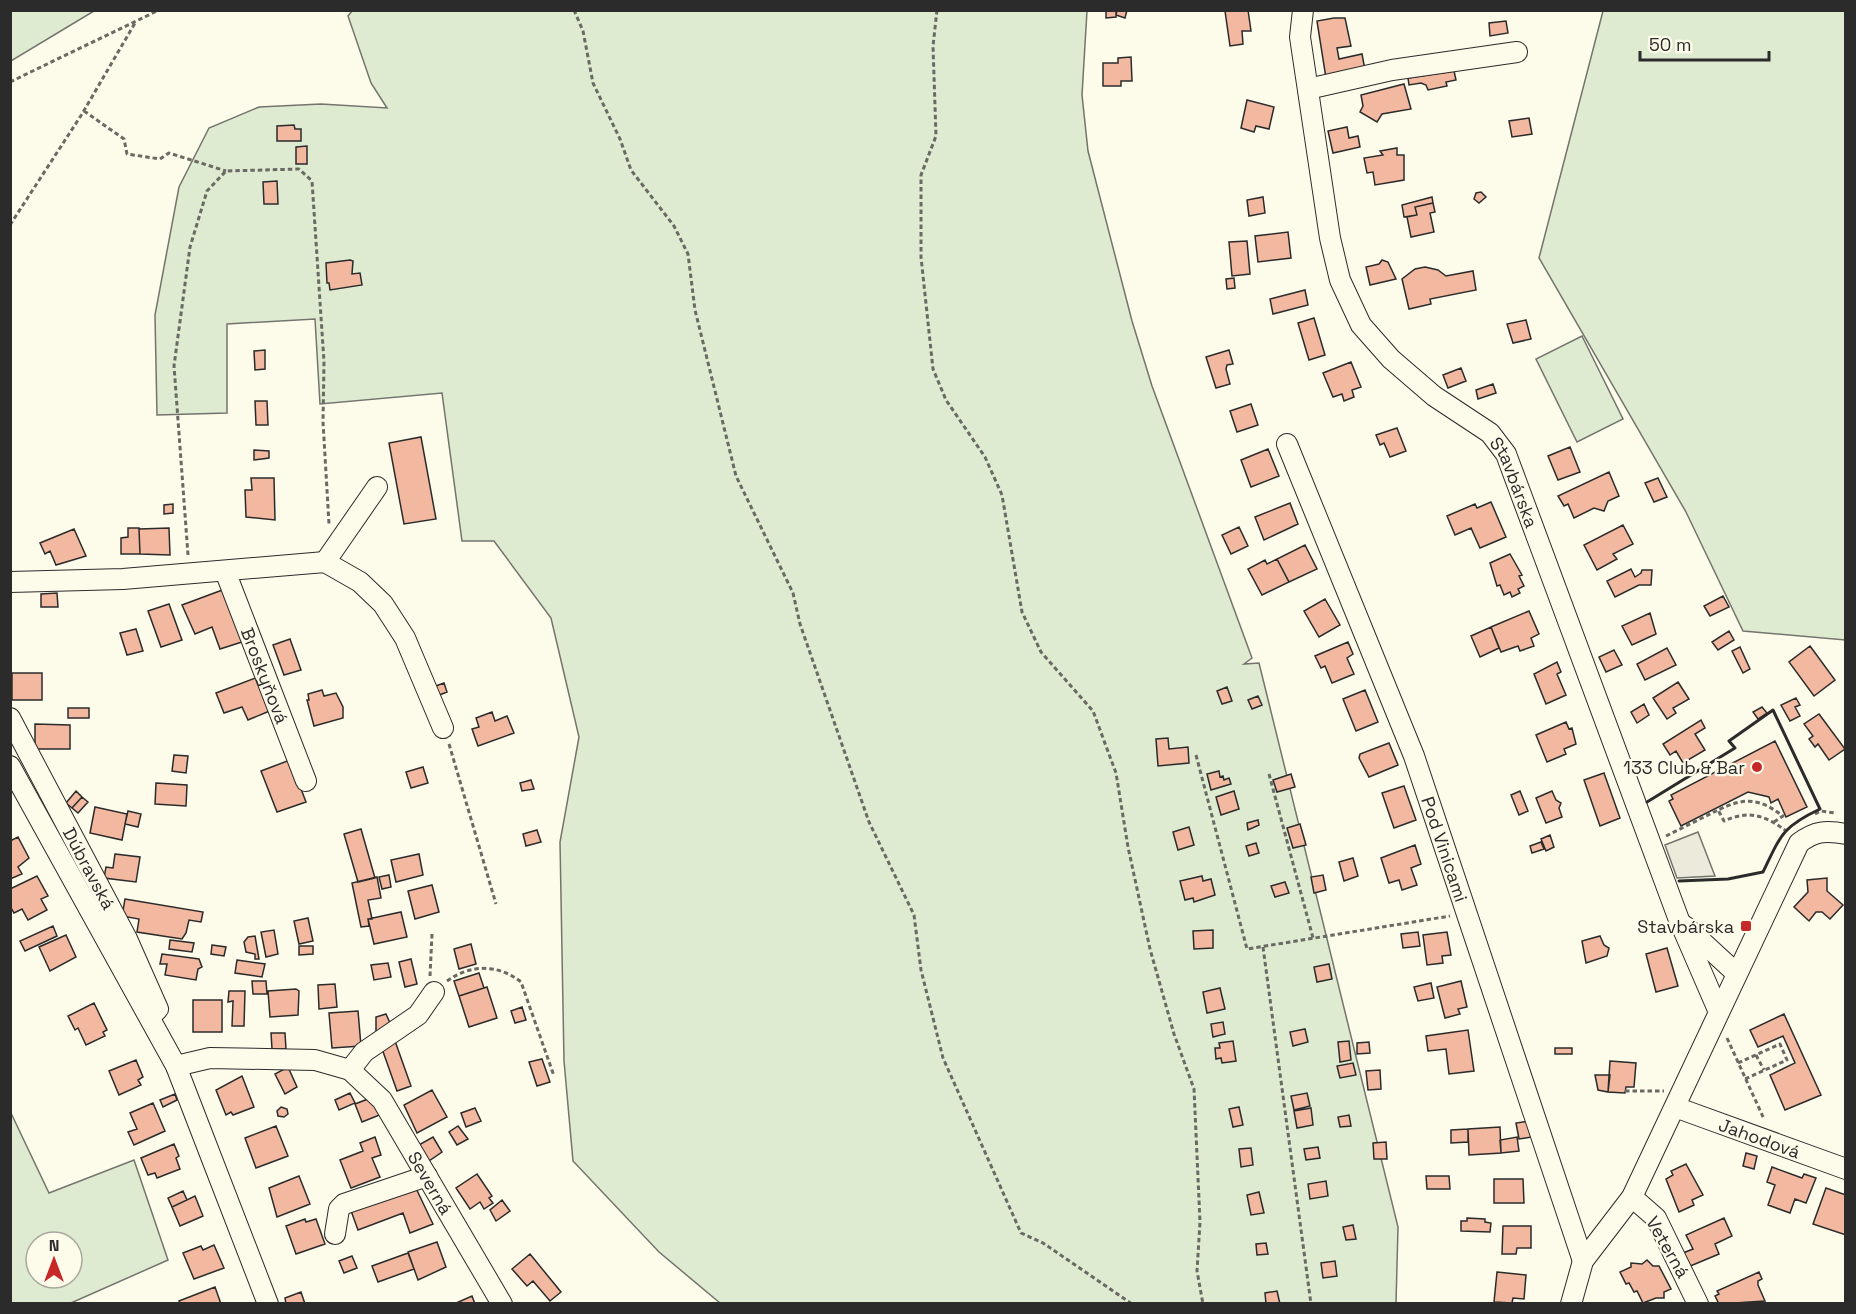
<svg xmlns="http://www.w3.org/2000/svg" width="1856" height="1314" font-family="'Space Grotesk',sans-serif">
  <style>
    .green { fill: #deebd1; stroke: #74746e; stroke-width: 1.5; fill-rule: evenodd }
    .parking { fill: #eceadb; stroke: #74746e; stroke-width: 1.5 }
    .building { fill: #f2b8a0; stroke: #2b2b2b; stroke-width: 1.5 }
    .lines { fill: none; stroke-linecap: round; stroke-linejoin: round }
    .minor-casing { stroke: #2b2b2b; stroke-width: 22 }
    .path { stroke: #6a6964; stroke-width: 3; stroke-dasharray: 4.5 3; stroke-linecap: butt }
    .minor { stroke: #fdfbea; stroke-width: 20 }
    .wall { stroke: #2b2b2b; stroke-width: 3 }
    .poi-dot { fill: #c62828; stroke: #fdfbea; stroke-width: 2 }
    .labels { text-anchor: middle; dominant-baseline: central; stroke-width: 4.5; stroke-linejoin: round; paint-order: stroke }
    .street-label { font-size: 18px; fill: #2b2b2b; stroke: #fdfbea }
    .poi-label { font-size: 18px; fill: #2b2b2b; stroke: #fdfbea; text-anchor: end }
  </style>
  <rect width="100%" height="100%" fill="#fdfbea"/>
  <path class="green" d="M11,10h83v1l-83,50z
    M352,11h735l-5,84 6,56 44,170 20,65 100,272 -8,6 15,-1 139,564 -2,76h-676l-61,-51 -86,-91 -9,-100 -4,-219 19,-105 -28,-119 -57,-77h-32l-20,-148 -122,11 -5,-85 -88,5v89l-70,2 -2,-100 24,-128 30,-59 50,-21 62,-3 66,4 -16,-25 -23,-67z
    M1603,11h242v629l-102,-9 -57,-119 -147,-254z
    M1582,336l41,83 -46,23 -41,-83z
    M10,1111l39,82 85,-33 34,100 -97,43h-60zM36,1242h36v36h-36z"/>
  <path class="parking" d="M1698,832l17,44 -38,2 -12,-33z"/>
  <path class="building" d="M1106,10h10v7l-10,1z
    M1117,10h10l-2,8 -9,-3z
    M1248,10l3,21h-9l1,13 -13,2 -5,-35z
    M1334,18h11l6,28 -14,2 2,11 23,-5 3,16 -39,8 -9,-57z
    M1506,21l2,12 -18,3 -1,-13z
    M1131,57l1,24h-11v5h-18v-23h15v-5z
    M1454,71l2,9 -10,2 1,4 -19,4 -2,-5 -5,-2 -12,2 -1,-7z
    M1404,84l7,25 -29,5 -5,8 -17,-10 3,-6 -2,-11z
    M1247,100l27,7 -5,22 -13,-3 -2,6 -13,-4z
    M1529,118l3,16 -20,3 -3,-16z
    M294,125l1,4h6v12h-24v-15z
    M1347,127l2,11 9,-2 2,11 -27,6 -5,-22z
    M307,146v18h-11v-17z
    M1397,148v7h7v25l-29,5 -2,-13 -6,1 -3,-15 19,-3 -3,-4z
    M277,181l1,23h-14l-1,-22z
    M1481,192l5,5 -7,6 -5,-4 2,-6z
    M1263,197l2,16 -16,3 -2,-16z
    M1432,197l1,6 -18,4 2,8 -13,2 -2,-12z
    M1433,203l2,9 -5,1 4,19 -23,5 -4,-20 10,-2 -2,-8z
    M1288,232l3,26 -33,4 -3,-26z
    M1247,241l3,33 -18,2 -3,-34z
    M350,260l3,1 -1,13 8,-1 2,12 -32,5 -1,-7h-2l-1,-20z
    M1382,260l6,2 8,17 -26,6 -4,-18 13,-3z
    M1425,267l13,3 8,6 27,-5 3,19 -46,9 1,5 -22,5 -7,-30 13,-10z
    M1234,278l1,10 -8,1 -1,-10z
    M1305,290l3,15 -35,9 -3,-15z
    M1314,318l11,37 -16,5 -11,-37z
    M1526,320l5,19 -18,4 -6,-19z
    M265,350v19l-10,1 -1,-19z
    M1229,350l4,14 -6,1 -1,4 4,15 -14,4 -10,-31z
    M1351,362l10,25 -9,3 2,7 -10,4 -2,-7 -9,3 -10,-24z
    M1461,368l5,13 -18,7 -5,-13z
    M1493,384l3,9 -18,6 -2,-9z
    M255,401h12l1,24h-12z
    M1251,404l7,21 -21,7 -7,-21z
    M1397,428l9,23 -16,6 -6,-14 -4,2 -4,-10z
    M421,437l15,82 -32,5 -15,-81z
    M1570,447l10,25 -22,8 -10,-24z
    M1268,449l11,27 -28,11 -10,-27z
    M254,450l15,1v7l-15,2z
    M1609,472l10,24 -11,5 -4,10 -10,-3 -20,10 -6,-14 -4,2 -6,-10z
    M251,478h23l1,42 -29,-3 -1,-27h7z
    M1658,478l9,19 -13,5 -9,-19z
    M1491,502l15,35 -26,11 -9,-20 -16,7 -8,-19 28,-12 2,4z
    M1290,503l8,21 -34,16 -9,-23z
    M173,504v9l-9,1v-9z
    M1623,525l10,19 -20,10 4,5 -20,11 -13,-25z
    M1239,527l9,19 -17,8 -9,-19z
    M128,528h11l1,26h-19v-16l7,-1z
    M169,528l1,27 -30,-1 -1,-25z
    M74,529l12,27 -30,9 -6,-14 -5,3 -5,-11z
    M1305,545l12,24 -28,13 -12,-23z
    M1510,554l12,21 -3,1 5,10 -6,3 2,4 -8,4 -2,-5 -6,3 -4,-10 -3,1 -7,-23z
    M1277,559l12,23 -27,13 -14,-26 17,-9 2,4z
    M1631,569l4,8 6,-4 1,-3h10l-1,15h-12l-24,12 -8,-16z
    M225,589l20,52 -25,8 -8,-22 -17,7 -13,-29z
    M57,593l1,14h-17v-13z
    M1723,596l6,11 -19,9 -6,-10z
    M1325,599l15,26 -21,12 -15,-26z
    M169,604l13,36 -21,7 -13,-36z
    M1529,611l10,23 -8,4 3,8 -14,5 -2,-5 -17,6 -10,-25z
    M1650,613l6,21 -24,11 -10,-19z
    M1491,627l8,21 -19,9 -9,-21z
    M136,629l7,22 -16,4 -7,-22z
    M1729,631l5,9 -16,10 -6,-8z
    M290,639l11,31 -17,5 -11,-30z
    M1348,642l5,12 -6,4 7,16 -22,9 -7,-17 -4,2 -6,-12z
    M1810,646l25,34 -21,16 -25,-34z
    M1740,647l10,22 -7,4 -11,-22z
    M1667,648l9,17 -31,15 -8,-16z
    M1614,650l8,15 -16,7 -7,-15z
    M1557,662l4,10 -4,2 9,21 -20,9 -12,-30z
    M12,673h30v27h-30z
    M258,677l14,33 -24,10 -6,-13 -18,6 -8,-20z
    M1678,682l11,17 -16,9 3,5 -9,6 -14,-21z
    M444,683l3,9 -10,4 -4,-9z
    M1227,687l5,14 -10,3 -5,-13z
    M322,690l2,6 12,-3 7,14v11l-29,8 -7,-26h2l-1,-6z
    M1365,690l13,32 -22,9 -13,-32z
    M1258,696l4,9 -10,4 -4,-9z
    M1796,698l4,7 -5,2 5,9 -10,5 -9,-16z
    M1644,704l5,11 -12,8 -6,-11z
    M1762,707l5,6 -9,6 -5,-7z
    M68,708h21v10h-21z
    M492,712l3,9 12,-5 7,17 -36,13 -6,-17 7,-2 -3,-9z
    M1819,714l26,35 -16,11 -11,-16 -3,3 -6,-8 4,-3 -9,-12z
    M1701,720l4,8 -10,6 10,16 -22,13 -7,-12 -6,4 -7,-11z
    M1566,722l3,7 3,-1 4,16 -12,5 2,5 -19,8 -11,-27z
    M35,724l35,1v24h-35z
    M1168,738l1,11 19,-2 1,16 -31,3 -2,-27z
    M1775,741l32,66 -21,10 -8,-18 -7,4 -2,-6 -21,-5 -67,34 -12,-25 4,-2 -2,-4z
    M1389,743l9,22 -29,12 -10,-19 1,-4z
    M174,755l14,1 -2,17 -14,-2z
    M290,760l16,42 -29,10 -16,-41z
    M423,767l5,16 -17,5 -5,-16z
    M1219,771l1,6 3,-1 1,4 5,-2 2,6 -20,6 -4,-16z
    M1604,773l16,45 -20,8 -16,-46z
    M1291,774l4,13 -18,5 -4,-12z
    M531,780l3,9 -12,2 -2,-8z
    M156,783l31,2 -1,21 -31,-2z
    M1404,786l12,34 -22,8 -12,-35z
    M76,791l6,6 -10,11 -6,-5z
    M1234,791l5,18 -18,6 -5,-18z
    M1520,791l8,20 -9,4 -8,-20z
    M1552,791l4,9 5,3 -2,5 3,9 -16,6 -10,-25z
    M82,797l6,5 -10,11 -6,-5z
    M95,807l32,7 -5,26 -32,-7z
    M128,811l13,3 -3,13 -13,-3z
    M1258,820l1,5 -11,5 -1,-7z
    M1300,824l6,21 -13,3 -6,-20z
    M1189,827l5,18 -16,5 -5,-18z
    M361,829l14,49 -17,4 -14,-48z
    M537,830l4,12 -15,4 -3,-12z
    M1550,835l4,12 -8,4 -5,-12z
    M18,837l11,21 -11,9 4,7 -12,5v-38z
    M1541,842l3,7 -12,4 -2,-7z
    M1256,843l3,10 -10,3 -3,-10z
    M1415,845l6,19 -10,4 6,17 -15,5 -3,-10 -10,3 -8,-25z
    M115,854l25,3 -4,25 -32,-4 2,-11 7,1z
    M419,854l4,21 -27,7 -5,-22z
    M1353,858l5,18 -14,5 -5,-19z
    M389,875l2,12 -9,2 -3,-12z
    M1323,875l3,15 -12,3 -3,-16z
    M37,876l11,20 -7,3 6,11 -19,10 -6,-11 -8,4 -4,-7v-17z
    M1202,876l1,5 8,-2 4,16 -21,7 -1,-4 -8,2 -5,-19z
    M377,877l4,21 -13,2 4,19h-4l1,7 -8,1 -9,-44z
    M1827,878v13l16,14 -13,14 -8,-7h-6l-7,9 -15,-14 14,-15 -1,-12z
    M1285,882l4,11 -14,4 -4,-11z
    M432,885l7,27 -24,7 -7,-28z
    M125,899l78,13 -2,10 -12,-2 -3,13 -4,6 -45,-7 2,-13 -17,-3z
    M401,912l6,25 -33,7 -6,-25z
    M308,918l5,23 -14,3 -5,-23z
    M53,926l4,10 -32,15 -5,-10z
    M274,930l4,24 -12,3 -5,-25z
    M1213,930v18l-19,1 -1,-18z
    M1418,932l2,14 -17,2 -2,-14z
    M1447,932l4,23 -9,1 1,7 -16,2 -4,-30z
    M66,935l10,22 -26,14 -11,-24z
    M255,936l4,23h-4v-5l-9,-2 -2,-10 4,-5z
    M1600,936l4,9 5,3 -2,8 -21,7 -4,-22z
    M170,940l24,3 -2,9 -23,-3z
    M471,944l5,20 -17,5 -5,-20z
    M212,945l14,2 -2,9 -13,-2z
    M299,946h14v8l-14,1z
    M1667,948l11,38 -22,6 -10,-38z
    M162,954l37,5 3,8 -4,2 -2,11 -31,-5 2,-11h-7z
    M411,959l6,25 -12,3 -6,-25z
    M237,960l28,4 -3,13 -27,-4z
    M388,963l3,14 -17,3 -3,-15z
    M1329,964l3,15 -15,3 -3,-15z
    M479,973l5,15 -25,8 -5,-15z
    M252,981h14l1,13h-14z
    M1461,981l6,26 -9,2 2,5 -15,4 -8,-31z
    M1431,983l3,15 -16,3 -4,-14z
    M335,984l2,23 -18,2 -1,-24z
    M487,987l10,31 -28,9 -10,-31z
    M1220,988l5,21 -18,4 -4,-21z
    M296,989l3,2 -1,24 -28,2 -2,-26z
    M229,991h16l-1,35h-12l1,-25 -5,1z
    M193,1000h29v32h-29z
    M94,1003l13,27 -4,2 2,4 -19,9 -8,-17 -3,2 -7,-14z
    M522,1007l4,13 -11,3 -4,-12z
    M358,1011l3,35 -29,2 -3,-35z
    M386,1014l4,9 -14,13v-19z
    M1784,1014l37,81 -36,15 -15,-35 25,-12 -12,-27 -25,11 -8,-17z
    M1223,1022l2,12 -12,3 -2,-13z
    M1305,1029l3,13 -15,4 -3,-14z
    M1468,1030l6,41 -25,3 -3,-25 -18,2 -2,-15z
    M271,1033h14l1,16h-14z
    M395,1041l16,45 -14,5 -16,-45z
    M1233,1041l3,20 -14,2 -1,-5 -5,1 -1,-11h5l-1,-5z
    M1349,1041l2,19 -11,2 -2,-20z
    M1369,1042l1,11 -13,1v-11z
    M1555,1048h17v6h-17z
    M542,1059l8,23 -13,4 -8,-24z
    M136,1060l7,17 -5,3 3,5 -22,10 -10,-24z
    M1610,1061l26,2 -2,24h-8l-1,6 -17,-1z
    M1353,1063l3,12 -16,3 -3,-12z
    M288,1067l9,20 -12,7 -10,-20z
    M1380,1070l1,19 -13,1 -2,-19z
    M1595,1075h15l-2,17 -10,-2z
    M242,1076l12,31 -21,8 -2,-3 -5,3 -10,-25z
    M432,1090l15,27 -30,16 -13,-28z
    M350,1093l5,10 -16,7 -4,-10z
    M1307,1093l3,13 -16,4 -3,-14z
    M175,1094l2,6 -14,7 -3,-7z
    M368,1099l14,15 -20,8 -7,-18z
    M153,1103l12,28 -31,14 -6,-13 9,-3 -7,-16z
    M281,1107l6,2 1,5 -4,3 -6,-1 -1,-5z
    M1239,1107l4,18 -10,2 -4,-18z
    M475,1108l6,13 -15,6 -5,-14z
    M1311,1108l2,17 -16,3 -3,-17z
    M1349,1115l2,11 -11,1 -2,-10z
    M1529,1121l3,16 -13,2 -3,-16z
    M276,1126l12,30 -32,12 -11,-30z
    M458,1126l10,13 -11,6 -8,-13z
    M1500,1127l1,26 -32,2 -1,-26z
    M1468,1129v13l-17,1v-13z
    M375,1137l6,18 -9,3 8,19 -29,11 -11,-28 23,-9 -3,-8z
    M433,1137l9,15 -16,11 -9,-17z
    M1517,1137l2,14 -18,2 -1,-13z
    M1386,1142l1,17h-13l-1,-16z
    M174,1144l5,12 -3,2 4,11 -23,9 -2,-5 -7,2 -7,-17z
    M1318,1147l2,11 -14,2 -2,-11z
    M1251,1148l2,17 -12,2 -2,-18z
    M1746,1153l11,3 -3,13 -11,-3z
    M1686,1164l17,31 -11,5 2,5 -15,7 -13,-33 7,-4 -2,-4z
    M1772,1167l30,11 2,-4 12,4 -10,25 -11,-4 -5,14 -22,-8 7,-20 -8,-3z
    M477,1174l15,22 -3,2 4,5 -9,6 -4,-7 -10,7 -14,-21z
    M299,1176l11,28 -33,13 -8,-29z
    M1426,1176h23l1,13h-23z
    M1494,1179h29l1,24h-30z
    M1326,1181l2,15 -18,3 -2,-15z
    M414,1184l19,40 -23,9 -7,-20 -45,17 -8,-22z
    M1826,1188l20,7v40l-33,-11z
    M183,1191l4,9 -15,7 -4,-9z
    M1259,1192l5,21 -13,2 -4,-20z
    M195,1196l8,20 -23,10 -8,-19z
    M502,1200l8,11 -14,10 -6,-11z
    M1467,1218l18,1v3l6,1 -1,9 -29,-1v-10h6z
    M1724,1218l8,18 -17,8 4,10 -31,13 -5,-14 10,-4 -7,-14z
    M305,1219l1,3 10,-3 9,25 -29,10 -10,-28z
    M1353,1225l3,14 -10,1 -3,-13z
    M1503,1226h28v22h-14l-1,6h-14z
    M437,1242l9,25 -28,13 -10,-28z
    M1266,1243l2,11 -11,1 -1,-11z
    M214,1245l10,23 -30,11 -11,-26 18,-7 2,4z
    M408,1253l6,16 -36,13 -6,-16z
    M530,1254l31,38 -11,9 -17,-20 -6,5 -15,-17z
    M352,1256l5,12 -13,5 -5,-12z
    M1647,1260l6,6h6l12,23 -7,3v6h-8l-13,5 -6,-12 -3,1 -5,-9 -3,1 -6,-12 11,-5v-4l11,1z
    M1335,1261l2,15 -14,2 -2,-15z
    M1497,1272l29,3 -2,24 -11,-1 -1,5 -18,-1z
    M1759,1272l3,7 -4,2v4l7,16 -46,3 -4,-8 4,-2 -2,-3z
    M215,1287l6,17h-41l-1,-3z
    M1277,1291l3,13h-14l-1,-11z
    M301,1292l4,12h-19l-1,-6z
    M472,1296l3,8h-21z"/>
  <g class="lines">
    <g class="minor-casing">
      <g id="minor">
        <path id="s1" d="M1303,10l-3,27 30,201 10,42 21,45 30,34 43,37 56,37 16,21 173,466 39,90"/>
        <path d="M1308,89l84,-19 125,-18"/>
        <path id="s2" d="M1287,444l127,312 169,505"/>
        <path d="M325,562l52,-75"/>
        <path id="s3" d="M225,571l81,210"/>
        <path d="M10,582l113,-3 202,-17 35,20 23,22 22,34 38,90"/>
        <path id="s4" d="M10,718l117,221 31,70 -5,5"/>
        <path d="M10,766l166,300 92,238"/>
        <path d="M1685,926l51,47"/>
        <path id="s5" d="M176,1066l34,-8 105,2 35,10 32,30 120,204"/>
        <path d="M350,1070l14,-18 54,-37 16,-23"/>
        <path id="s6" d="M1675,1107l171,62"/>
        <path d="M1632,1197l24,21 42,86"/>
        <path d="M335,1234l4,-25 5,-5 83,-28"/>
        <path d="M1571,1304l12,-43 49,-64 167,-354c16,-12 27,-13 47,-9"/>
      </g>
    </g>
    <path class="path" d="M574,10l9,21 10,52 27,56 11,31 43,56 14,28 7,56 41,166 57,117 7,31 69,198 45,93 7,55 22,88 78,175 22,10 89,61
      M937,10l-4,36 3,90 -15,39v82l12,112 13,31 39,57 17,38 20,117 19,40 52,59 23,62 12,74 22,102 24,85 20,55 6,133 -3,49 6,33
      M10,82l149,-72
      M84,111l40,28 3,15 33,5 9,-6 57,18
      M10,225l72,-111 53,-91
      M188,555l-14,-189 16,-119 17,-56 19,-20 73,-2 13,12 12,181 -1,60 6,102
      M449,744l47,160
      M1196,755l51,194 203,-33
      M1269,774l44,164
      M1815,814l6,-3 14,2
      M1774,822l9,-6c-24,-18 -38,-19 -65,-6l6,11c24,-11 40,-6 61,9
      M1666,836l52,-26
      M1263,947l48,357
      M430,976l2,-42
      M447,981c24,-17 51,-17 74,1l33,94
      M1727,1038l37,81
      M1756,1055l8,15
      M1738,1063l42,-19 7,16 -42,19
      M1625,1091h39"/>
    <use href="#minor" class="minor"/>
    <path class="wall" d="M1647,802l88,-54 -6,-7 44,-31 47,99c-38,18 -39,26 -57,63l-35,7 -49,2"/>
  </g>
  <g class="poi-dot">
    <circle cx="1757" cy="767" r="6"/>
    <rect x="1740" y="920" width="12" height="12" rx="3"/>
  </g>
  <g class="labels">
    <g class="street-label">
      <text stroke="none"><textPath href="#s1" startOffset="548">Stavbárska</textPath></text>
      <text stroke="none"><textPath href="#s3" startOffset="112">Broskyňová</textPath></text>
      <text stroke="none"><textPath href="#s2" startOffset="435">Pod Vinicami</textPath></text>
      <text stroke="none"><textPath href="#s4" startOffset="170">Dúbravská</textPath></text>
      <text stroke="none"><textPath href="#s6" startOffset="90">Jahodová</textPath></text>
      <text stroke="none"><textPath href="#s5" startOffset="316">Severná</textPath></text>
      <text transform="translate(1668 1247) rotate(60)">Veterná</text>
    </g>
    <g class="poi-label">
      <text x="1745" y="767">133 Club &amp; Bar</text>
      <text x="1734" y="926">Stavbárska</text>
    </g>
  </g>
  <rect width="1856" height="1314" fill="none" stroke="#2b2b2b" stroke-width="24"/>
  <g transform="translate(54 1260)"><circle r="28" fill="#fdfbea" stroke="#a9a89e" stroke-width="1.5"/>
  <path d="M0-4.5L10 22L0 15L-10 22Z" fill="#c62828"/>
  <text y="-9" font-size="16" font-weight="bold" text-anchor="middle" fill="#2b2b2b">N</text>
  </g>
  <path d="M1640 51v9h129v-9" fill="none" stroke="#2b2b2b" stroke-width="3"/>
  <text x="1649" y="51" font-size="18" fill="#2b2b2b" stroke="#fdfbea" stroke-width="4.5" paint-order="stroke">50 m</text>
</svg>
